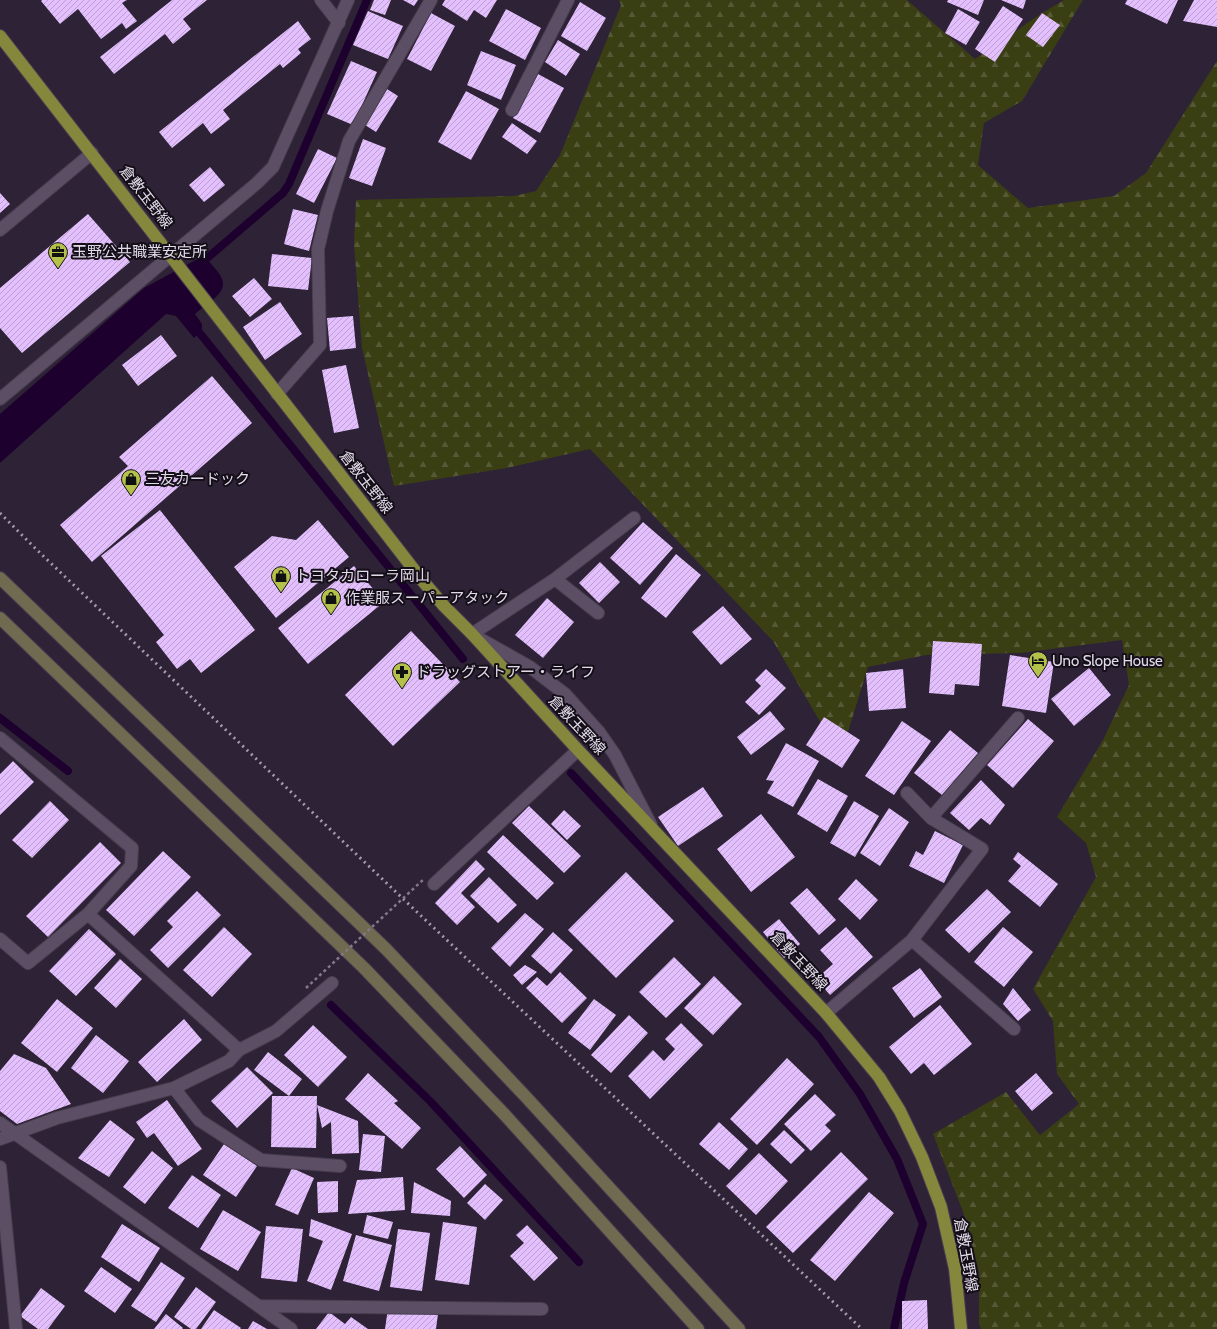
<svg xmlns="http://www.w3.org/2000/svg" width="1217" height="1329" font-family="Cabin,'Noto Sans JP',sans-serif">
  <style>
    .forest { fill: url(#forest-firs) }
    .water { fill: #1d002e }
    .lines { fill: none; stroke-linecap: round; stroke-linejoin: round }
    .stream { stroke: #1d002e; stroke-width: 8 }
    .building { fill: url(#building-hatch) }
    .lane-casing { stroke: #473d4e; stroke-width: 14 }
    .street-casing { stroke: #473d4e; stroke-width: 14 }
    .secondary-casing { stroke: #473d4e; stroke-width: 14 }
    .primary-casing { stroke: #473d4e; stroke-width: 14 }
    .lane { stroke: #5c4f65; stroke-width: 12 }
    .street { stroke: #5c4f65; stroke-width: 12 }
    .secondary { stroke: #706b50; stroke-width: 12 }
    .primary { stroke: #84873c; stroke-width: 12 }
    .rail { stroke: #a49bab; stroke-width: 3; stroke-dasharray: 2 4; stroke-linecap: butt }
    .path-bridge { stroke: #83798a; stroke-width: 2.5; stroke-dasharray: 3 3; stroke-linecap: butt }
    .labels { text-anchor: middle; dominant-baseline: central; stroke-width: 4; stroke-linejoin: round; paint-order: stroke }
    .street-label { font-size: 15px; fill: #e2dae8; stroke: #130e17 }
    .poi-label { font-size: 15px; fill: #e2dae8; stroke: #130e17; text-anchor: start }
  </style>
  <defs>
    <pattern id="forest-firs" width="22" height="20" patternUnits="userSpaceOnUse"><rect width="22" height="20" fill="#393e13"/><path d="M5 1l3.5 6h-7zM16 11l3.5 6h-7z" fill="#555935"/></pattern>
    <pattern id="building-hatch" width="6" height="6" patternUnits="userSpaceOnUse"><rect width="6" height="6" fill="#e3c0fd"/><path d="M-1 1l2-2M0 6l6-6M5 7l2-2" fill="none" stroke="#bba0cf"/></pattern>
  </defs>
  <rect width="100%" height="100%" fill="#2e2236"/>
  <path class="forest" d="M619,0h288l68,59 67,-46 22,-13h19l-61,101 -38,22 -6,42 50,43 86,-12 32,-23 71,-112v1268h-236l-2,-6v-51l-14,-55 -32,-83 73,-42 34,43 39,-31 -22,-30 -4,-53 -20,-32 63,-112 -10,-34 -29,-26 46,-77 26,-55 -7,-45 -102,13 -94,2 -58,12 -20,65 -19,5 -56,-96 -183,-192 -83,19 -113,18 -32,-138 -8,-104 2,-44 158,-4 22,-5 24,-36 61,-150z"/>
  <path class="water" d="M203,256c33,31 22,34 -8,58l7,10v6l-8,8 -18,-22 -10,-2 -166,149v-49l144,-126z"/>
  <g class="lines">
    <path class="stream" d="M198,266l85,-73 6,-9 78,-184
      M194,326l269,333
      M0,718l68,53
      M571,773l248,264 41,57 37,65 26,65 -19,59 -10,46
      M331,1005l99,96 149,161"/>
  </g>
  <path class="building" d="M42,0h85l-5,3 15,18 -11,8 -4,-6 -21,16 -23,-30 -18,15 -19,-23z
    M172,0h35l-24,19 8,10 -18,15 -8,-10 -51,40 -14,-17z
    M374,0h17l-6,15 -15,-5z
    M403,0h15l-4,6z
    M445,0h52l-11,18 -12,-8 -7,11 -25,-16z
    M948,0h36l-6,15 -31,-13z
    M1001,0h25l-3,9z
    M1127,0h51l-11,24 -42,-20z
    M1194,0h23v27l-34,-6z
    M580,2l26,16 -19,33 -26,-15z
    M1003,6l20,13 -28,43 -20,-13z
    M506,9l35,19 -16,32 -36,-19z
    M958,9l22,13 -14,23 -21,-12z
    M368,11l35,15 -15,33 -35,-14z
    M431,13l24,13 -24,45 -24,-12z
    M1042,13l18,12 -17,22 -17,-12z
    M298,21l13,18 -13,10 3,4 -18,15 -3,-4 -57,46 7,9 -19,15 -8,-11 -31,25 -13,-16z
    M558,40l22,14 -14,22 -21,-14z
    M481,51l35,14 -15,35 -34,-15z
    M351,61l26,11 -24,53 -26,-11z
    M538,74l26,14 -24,45 -27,-15z
    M387,89l11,7 -22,36 -11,-7z
    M466,91l33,18 -28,51 -33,-18z
    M512,123l25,18 -10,13 -25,-17z
    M363,139l23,9 -14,38 -23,-8z
    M318,149l19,9 -23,45 -18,-9z
    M210,167l15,18 -21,17 -15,-17z
    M0,193l10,11 -10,9z
    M293,209l25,6 -9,36 -25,-7z
    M88,214l42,48 -108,91 -22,-25v-40z
    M272,254l40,4 -4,32 -40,-4z
    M254,278l18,21 -22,18 -18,-21z
    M280,302l22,32 -37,26 -22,-33z
    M353,316l3,32 -26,3 -3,-33z
    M161,335l16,21 -39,30 -16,-21z
    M346,365l13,63 -25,5 -12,-63z
    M212,376l40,47 -160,139 -32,-37 68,-59 -9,-9z
    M160,510l95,120 -54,43 -11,-14 -13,10 -21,-27 8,-7 -63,-79z
    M318,520l31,37 -73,61 -42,-51 38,-31 24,4z
    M643,522l30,26 -33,37 -30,-27z
    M676,554l25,21 -35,43 -25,-20z
    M600,562l20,20 -21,21 -20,-20z
    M354,566l30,36 -76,62 -30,-36z
    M547,598l27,24 -31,36 -28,-23z
    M723,606l29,33 -31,26 -29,-33z
    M411,631l49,51 -67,64 -48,-51z
    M933,641l49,3 -3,42 -24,-2 -1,11 -25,-2z
    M1010,655l44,7 -8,51 -44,-7z
    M1089,668l22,27 -37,31 -23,-27z
    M766,669l20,19 -27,27 -14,-13 16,-16 -6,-6z
    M903,669l3,39 -37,3 -3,-38z
    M770,711l15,18 -34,26 -14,-18z
    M824,717l36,23 -18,28 -36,-23z
    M1028,719l26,22 -41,47 -26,-23z
    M902,721l29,20 -37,54 -29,-19z
    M950,730l28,23 -36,42 -28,-22z
    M786,743l33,18 -26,46 -26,-14 7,-12 -8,-1z
    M13,761l21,21 -34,33v-41z
    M818,779l30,17 -21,36 -30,-18z
    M981,780l24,25 -15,20 -9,-7 -12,12 -19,-17z
    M703,787l20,29 -45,30 -20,-29z
    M50,801l19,19 -37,38 -20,-18z
    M854,801l25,15 -24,41 -25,-14z
    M529,806l52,50 -17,17 -52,-50z
    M889,808l20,14 -29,44 -20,-13z
    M564,810l17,16 -14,14 -16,-16z
    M761,814l34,43 -44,35 -34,-43z
    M935,831l28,14 -19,38 -35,-17 7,-15 7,4z
    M503,835l51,48 -17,17 -50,-48z
    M100,842l21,21 -73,74 -22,-21z
    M163,851l28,26 -57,59 -28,-26z
    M1018,852l40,32 -18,23 -32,-26 13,-15 -8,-7z
    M476,860l9,9 -24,24 14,14 -18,18 -22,-22z
    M626,872l48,49 -58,57 -48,-48z
    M489,877l28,28 -19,18 -28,-27z
    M856,879l22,21 -18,20 -22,-21z
    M807,888l29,32 -17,15 -29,-32z
    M987,889l24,23 -42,41 -24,-23z
    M197,891l24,24 -53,53 -18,-18 23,-23 -6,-6z
    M525,913l19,16 -34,38 -19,-19z
    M779,919l21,25 -16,14 -21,-26z
    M224,927l28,27 -40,43 -29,-27z
    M846,927l27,30 -43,38 -14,-16 17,-15 -13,-14z
    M1003,927l30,25 -29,35 -30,-25z
    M89,929l27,25 -40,42 -27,-25z
    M553,932l20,18 -22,24 -20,-18z
    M674,957l27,27 -35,34 -27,-26z
    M120,959l22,20 -26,29 -22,-20z
    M525,965l12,7 -15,13 -9,-10z
    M920,968l22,29 -28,21 -22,-30z
    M560,972l27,26 -25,25 -36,-35 11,-11 10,9z
    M714,976l28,28 -29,31 -29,-27z
    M1013,988l18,22 -13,11 -15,-17z
    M57,999l36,29 -36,44 -36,-29z
    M594,999l22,16 -26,35 -22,-17z
    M940,1005l32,39 -38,31 -10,-12 -13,11 -22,-27z
    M629,1015l19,18 -37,40 -20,-18z
    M184,1019l18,21 -45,42 -19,-20z
    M681,1023l22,22 -53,54 -22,-23 25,-26 11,11 11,-12 -10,-10z
    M313,1025l34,32 -29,30 -34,-32z
    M96,1035l33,26 -26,32 -32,-25z
    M268,1052l34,27 -13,17 -35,-26z
    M14,1054l32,14 25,36 -54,20 -17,-13v-40z
    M787,1058l27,26 -57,61 -27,-26z
    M247,1067l26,26 -36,35 -26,-27z
    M368,1073l30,28 -4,2 27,25 -19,21 -57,-50z
    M1036,1073l17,20 -21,18 -17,-20z
    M815,1094l21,21 -11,10 6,6 -20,20 -27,-27z
    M272,1096h45l-1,52 -45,-1z
    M167,1100l35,49 -24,17 -24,-33 -7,5 -11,-16z
    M317,1105l41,16 1,32 -27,1 -1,-32 -9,6z
    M110,1120l25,19 -26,38 -31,-19z
    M719,1122l29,27 -19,21 -30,-26z
    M784,1130l21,20 -14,14 -21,-20z
    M363,1134l22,2 -4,36 -22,-2z
    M224,1144l33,22 -21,31 -33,-22z
    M460,1146l27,29 -23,23 -28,-29z
    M152,1151l21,17 -28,36 -22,-17z
    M841,1152l27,27 -75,74 -27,-26z
    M759,1153l29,28 -32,34 -30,-29z
    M292,1168l22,10 -16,37 -23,-10z
    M192,1175l29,20 -23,33 -30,-20z
    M403,1177l2,33 -57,4 9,-34z
    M338,1181v31l-20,1 -1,-31z
    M414,1182l37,19 -1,15 -39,-3z
    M485,1184l18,16 -18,20 -18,-17z
    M869,1192l25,21 -59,68 -25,-21z
    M223,1210l38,22 -23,39 -38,-22z
    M367,1215l26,7 -5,17 -25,-6z
    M311,1219l41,15 -21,56 -24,-9 16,-40 -14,-5z
    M443,1222l34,5 -8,58 -34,-5z
    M122,1224l38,24 -21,34 -38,-25z
    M527,1225l31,33 -24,23 -24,-25 14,-13 -8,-8z
    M266,1226l37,3 -6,53 -36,-4z
    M398,1229l32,4 -8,58 -32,-4z
    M356,1235l36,10 -13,46 -36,-10z
    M161,1262l24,16 -29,44 -25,-16z
    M101,1267l31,22 -17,24 -31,-22z
    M196,1287l20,15 -20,27h-5l-17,-12z
    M41,1288l24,18 -17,23h-10l-18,-13z
    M927,1300l1,29h-26v-28z
    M388,1308l50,6 -2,15h-51z
    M214,1310l27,18 -1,1h-39z
    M329,1312l16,12 6,-7 17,12h-52z
    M166,1314l17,14 -1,1h-28z
    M253,1321l14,8h-19z"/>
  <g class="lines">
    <g class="lane-casing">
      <path id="lane" d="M475,636l55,31 35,27 34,38 16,23 36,70"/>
    </g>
    <g class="street-casing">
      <path id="street" d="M321,0l18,23
        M512,110l56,-110
        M0,230l92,-77
        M277,394l43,-49 -2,-96 9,-38 22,-70 82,-141
        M0,399l257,-216 16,-16 75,-167
        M555,579l79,-61
        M472,634l83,-55 43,34
        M0,738l132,110 -1,18 -43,48 -60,49 -28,-24
        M931,818l87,-100
        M434,884l144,-134
        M912,940l102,89
        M826,1013l86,-73 70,-91 -51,-31 -24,-25
        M239,1050l37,-19 56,-48
        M174,1088l25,32 62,40 79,6
        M0,1123l291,206
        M0,1139l57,-21 117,-30 55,-27 10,-11 -151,-136
        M0,1167l16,162
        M260,1306l282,3"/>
    </g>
    <g class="secondary-casing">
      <path id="secondary" d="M0,578l386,371 140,148 213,232
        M0,618l364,350 141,147 193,214"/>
    </g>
    <g class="primary-casing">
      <path id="primary" d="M0,36c142,181 281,363 422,544l22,26 28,28 106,116 248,263 53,64 21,34 22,46 19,50 14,62 6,60"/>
    </g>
    <use href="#lane" class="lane"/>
    <use href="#street" class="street"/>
    <use href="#secondary" class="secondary"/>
    <use href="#primary" class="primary"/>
    <path class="rail" d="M0,513l37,37 381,363 444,416"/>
    <path class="path-bridge" d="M306,988l119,-110"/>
  </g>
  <defs>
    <g id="office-pin" transform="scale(1)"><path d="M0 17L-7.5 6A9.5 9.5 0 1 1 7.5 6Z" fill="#b5c24a" stroke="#130e17"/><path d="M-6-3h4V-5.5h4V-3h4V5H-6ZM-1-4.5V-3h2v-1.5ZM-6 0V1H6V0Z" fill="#111"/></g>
    <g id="shop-pin" transform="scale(1)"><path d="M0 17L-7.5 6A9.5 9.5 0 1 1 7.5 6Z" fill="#b5c24a" stroke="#130e17"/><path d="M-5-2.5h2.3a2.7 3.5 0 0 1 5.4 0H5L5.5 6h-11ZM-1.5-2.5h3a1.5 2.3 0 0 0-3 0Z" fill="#111"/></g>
    <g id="hotel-pin" transform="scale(1)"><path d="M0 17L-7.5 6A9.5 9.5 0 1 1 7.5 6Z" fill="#b5c24a" stroke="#130e17"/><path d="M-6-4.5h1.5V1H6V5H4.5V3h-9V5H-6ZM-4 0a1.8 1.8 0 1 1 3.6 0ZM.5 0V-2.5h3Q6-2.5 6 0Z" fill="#111"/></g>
    <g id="pharmacy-pin" transform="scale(1)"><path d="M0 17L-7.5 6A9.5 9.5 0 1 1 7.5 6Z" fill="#b5c24a" stroke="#130e17"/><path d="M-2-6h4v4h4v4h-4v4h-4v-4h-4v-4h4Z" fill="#111"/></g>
  </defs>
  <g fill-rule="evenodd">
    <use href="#office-pin" x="58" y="252"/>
    <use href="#shop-pin" x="131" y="479"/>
    <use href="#shop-pin" x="281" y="576"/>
    <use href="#shop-pin" x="331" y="598"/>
    <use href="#hotel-pin" x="1038" y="661"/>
    <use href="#pharmacy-pin" x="402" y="672"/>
  </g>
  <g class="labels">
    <g class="street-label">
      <text transform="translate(146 197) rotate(52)">倉敷玉野線</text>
      <text transform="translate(366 482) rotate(52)">倉敷玉野線</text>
      <text transform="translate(577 725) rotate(47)">倉敷玉野線</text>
      <text transform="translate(799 961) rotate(47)">倉敷玉野線</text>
      <text transform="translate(966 1255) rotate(80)">倉敷玉野線</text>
    </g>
    <g class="poi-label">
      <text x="72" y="252">玉野公共職業安定所</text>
      <text x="145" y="479">三友カードック</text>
      <text x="295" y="576">トヨタカローラ岡山</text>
      <text x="345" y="598">作業服スーパーアタック</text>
      <text x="1052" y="661">Uno Slope House</text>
      <text x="416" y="672">ドラッグストアー・ライフ</text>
    </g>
  </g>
</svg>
